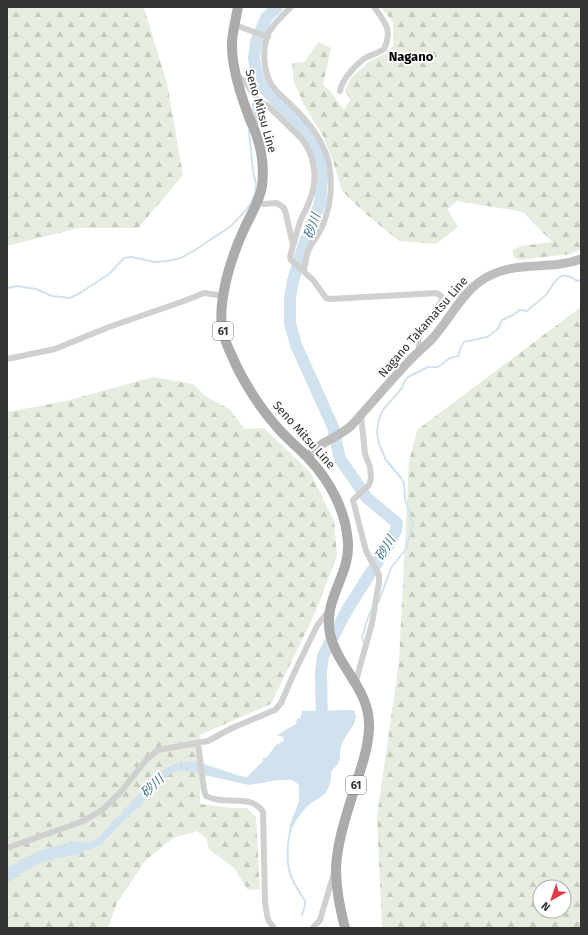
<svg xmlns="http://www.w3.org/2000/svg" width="588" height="935" font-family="'Fira Sans','Noto Sans JP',sans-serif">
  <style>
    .forest { fill: url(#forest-firs); fill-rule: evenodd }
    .water { fill: #cfe2ee }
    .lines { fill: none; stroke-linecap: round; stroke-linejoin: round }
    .stream { stroke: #cfe2ee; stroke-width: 2 }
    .river { stroke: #cfe2ee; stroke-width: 12 }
    .street { stroke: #d0d0d0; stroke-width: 6 }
    .secondary { stroke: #bdbdbd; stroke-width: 9 }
    .primary { stroke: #ababab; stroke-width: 10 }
    .labels { text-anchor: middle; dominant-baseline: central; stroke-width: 4; stroke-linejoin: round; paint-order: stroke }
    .shield { fill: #fff; stroke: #707070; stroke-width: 1 }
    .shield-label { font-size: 11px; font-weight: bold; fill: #333 }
    .street-label { font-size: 12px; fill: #333; stroke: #fff }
    .neighbourhood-label { font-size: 13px; font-weight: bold; fill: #000; stroke: #fff }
    .water-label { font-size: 13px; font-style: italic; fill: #3f7597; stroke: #fff }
  </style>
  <defs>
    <pattern id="forest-firs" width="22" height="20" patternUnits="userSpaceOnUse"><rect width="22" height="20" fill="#e6ecdf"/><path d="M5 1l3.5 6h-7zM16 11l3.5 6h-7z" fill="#c6cbc0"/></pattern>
  </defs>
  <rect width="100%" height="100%" fill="#fff"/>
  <path class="forest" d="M7,7h135l3,4 22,72 16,92 -45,53h-59l-72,18z
    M381,7h200v242l-11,5 -52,6 -5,-4v-6l8,-4 31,-4 -29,-30 -66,-11 -10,8 11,18 -22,17 -37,-3 -33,-27 -24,-23 -9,-30 -10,-25 -19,-31 -10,-23 -2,-19 12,-1 15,-20 12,6 -8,37 7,6 14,19 6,-10 -5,-10 6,-12 19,-17 17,-8 6,-7v-24z
    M581,307v621h-199l-5,-112 22,-154 10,-200 8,-32zM540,887h24v24h-24z
    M153,377l40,7 12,12 24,13 16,20 19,-1 46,44 24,49 3,34 -21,56 -45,93 -71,31v69l32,4h15l9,9 4,72 -12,1 -14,-22 -25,-19 -3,-11 -9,-7 -24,7 -28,23 -28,42 -9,25h-101v-516l59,-11z"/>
  <path class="water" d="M354,710l2,7 -2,7 -11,17 -3,10v7l-2,6 -7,8c1,8 -2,20 -10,25 -4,3 -10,5 -13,9 -7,6 -11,13 -15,21h-4l10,-26v-15l-2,-3 -5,-3h-14l-29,5 -67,-15 -6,1 -19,11 -15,22 -19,17 -22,24 -26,10 -20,-1 -2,-4 11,-6 15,-3 9,2 11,-5 16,-20 5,-2 4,-6 24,-26 6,-9 20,-11 21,-3 45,15 7,1 16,-16v-3l4,-1 9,-12 8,-4 -1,-4 -6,-2 19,-11 1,-5 4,-2 1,-6z"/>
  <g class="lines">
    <path class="stream" d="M257,96l4,-11
      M254,119l-1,-15 2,-4
      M7,288l10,-2 19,3 16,7 18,2 10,-5 29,-19 15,-16 8,-1 22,5 14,-1 13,-3 14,-8 36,-24 15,-16 5,-7 4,-9 1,-10 -3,-13 -4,-40
      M377,603l2,-2 12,-33 15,-19 7,-25 -8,-25 -1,-16 -3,-5 -15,-18 -7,-16 -2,-12 2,-13 4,-9 19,-22 2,-6 4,-5 20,-10h10l12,-9 8,-2 3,-9 3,-5 23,-5 11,-8 4,-9 13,-6 4,-4 8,1 2,-2c6,-5 14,-10 19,-17 8,-12 12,-23 29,-11l4,-1
      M364,643l-2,-6c4,-10 4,-20 11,-29
      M292,826c-3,6 -3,12 -4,18 -2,28 3,35 17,57v4l-3,10"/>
    <path class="river" d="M277,7l-11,11 -10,24 -2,16 2,12 5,15 33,35 17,20 8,19 3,19 -2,25 -18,47 -9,31 -3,16v26l6,22 37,82 7,32 27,39 30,25 -1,7 -5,11 -44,69 -24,46 -2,16 1,54
      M7,876c20,-14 37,-23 62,-26"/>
    <path class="street" d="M291,7c-7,7 -17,16 -22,25 -7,15 -6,38 2,52 5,8 13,14 19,20 17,16 34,37 39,60 4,21 1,44 -7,63 -3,8 -10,15 -14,24 -2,6 -3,14 -4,20
      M235,25l33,12
      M237,76l7,5 14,19 9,5 34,33c15,18 17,43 8,64 -2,6 -5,11 -8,17 -3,8 -5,16 -7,24
      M340,91c2,-12 17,-28 27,-34 6,-3 12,-4 17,-8 9,-19 1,-27 -10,-42
      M253,127c6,-8 5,-18 5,-27
      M257,202l6,2 14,-1 7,5 2,6 7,31 -3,12 1,3 22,20 13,18 4,1 107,-6 5,4v3l-23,36 -1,5 2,10
      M7,359l48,-10 54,-22 75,-26 20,-8 20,3
      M356,681l16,-58 7,-41v-7l-13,-24 -13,-51 16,-15 2,-7 -1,-11 -5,-13 -4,-39
      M198,743l6,47 2,6c17,10 46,-3 57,16l2,91 3,17 6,8
      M7,848l74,-26 13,-7 8,-5 17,-16 28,-35 11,-9 50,-9 24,-13 43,-18 6,-7 14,-32 22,-45 12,-16
      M313,928l7,-8 14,-47"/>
    <path class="secondary" d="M308,457c12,-16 28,-18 43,-31 20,-22 40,-46 61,-68 6,-6 13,-12 20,-19 20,-22 31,-51 59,-64 29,-14 61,-5 90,-16"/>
    <path class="primary" d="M238,7c-2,11 -5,23 -6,34 -1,23 8,52 16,73 2,8 7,15 9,23 5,15 7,33 5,49 -2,15 -11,28 -17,41 -13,28 -27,70 -23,101 2,9 6,20 10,28 10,24 28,52 45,71 10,12 22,21 32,32 21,22 37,52 39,84 2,33 -25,55 -18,91 8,35 41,55 39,95 -1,20 -8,39 -14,58 -8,26 -18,54 -19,82 0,20 4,40 9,59"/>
  </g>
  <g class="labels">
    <g class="shield">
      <rect x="213" y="322" width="20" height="18" rx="3"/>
      <rect x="346" y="776" width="20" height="18" rx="3"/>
    </g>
    <g class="shield-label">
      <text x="223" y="331">61</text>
      <text x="356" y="785">61</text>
    </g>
    <g class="street-label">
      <text transform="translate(261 111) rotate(74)">Seno Mitsu Line</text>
      <text transform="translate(423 327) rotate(-49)">Nagano Takamatsu Line</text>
      <text transform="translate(304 435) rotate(48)">Seno Mitsu Line</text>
    </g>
    <g class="neighbourhood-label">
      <text x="411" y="56">Nagano</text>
    </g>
    <g class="water-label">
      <text transform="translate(312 226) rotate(-71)">砂川</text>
      <text transform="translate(385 548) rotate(-58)">砂川</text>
      <text transform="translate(152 786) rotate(-44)">砂川</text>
    </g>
  </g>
  <rect width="588" height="935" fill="none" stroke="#333333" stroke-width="16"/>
  <g transform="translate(552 899) rotate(220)"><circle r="19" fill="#ffffff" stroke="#adadad"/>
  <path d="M0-3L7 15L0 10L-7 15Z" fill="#e63946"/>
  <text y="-6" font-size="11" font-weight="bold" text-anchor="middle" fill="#333333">N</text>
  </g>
</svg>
